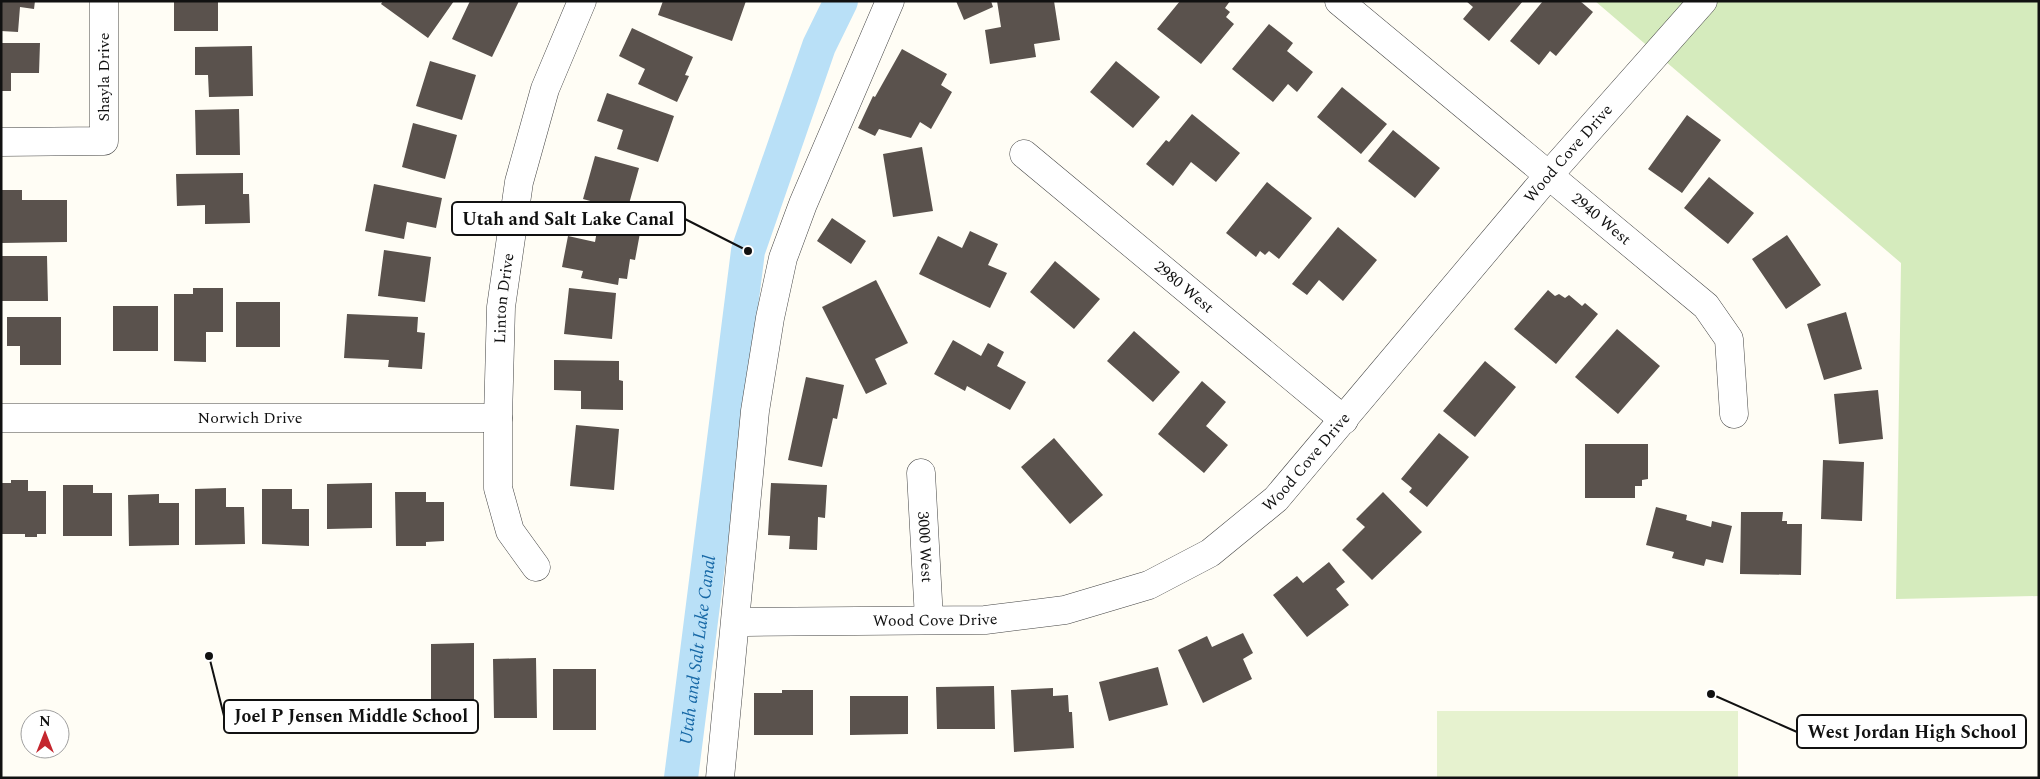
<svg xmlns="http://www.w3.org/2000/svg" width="2040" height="779" font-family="Spectral,serif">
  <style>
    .green { fill: #d5ebbd }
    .pitch { fill: #e6f2cf }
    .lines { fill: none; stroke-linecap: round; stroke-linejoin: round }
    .canal { stroke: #b9e0f7; stroke-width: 34 }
    .building { fill: #5a524d }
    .minor-casing { stroke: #444; stroke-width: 29 }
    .minor { stroke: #fff; stroke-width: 28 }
    .labels { text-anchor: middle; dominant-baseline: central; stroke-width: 5; stroke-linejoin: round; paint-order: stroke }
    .street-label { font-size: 16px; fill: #111; stroke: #fff }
    .water-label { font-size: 18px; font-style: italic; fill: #1768a6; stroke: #fff }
    .leader { fill: none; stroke: #111; stroke-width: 2 }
    .callout-dot { fill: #111; stroke: #fff; stroke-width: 2 }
    .callout { fill: #fff; stroke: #111; stroke-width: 2 }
    .callout-label { font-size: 18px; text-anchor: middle; font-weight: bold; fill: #111 }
  </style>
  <rect width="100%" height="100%" fill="#fffdf5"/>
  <path class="green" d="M1595,1h444v595l-143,3 5,-336z"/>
  <path class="pitch" d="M1437,711h301v67h-301z"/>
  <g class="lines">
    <path class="canal" id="s1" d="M681,778l67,-527 71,-205 22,-45"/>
  </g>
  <path class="building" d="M1,1h34l-1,8 -14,-2 -2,25 -17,-1z
    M174,1h44v30h-44z
    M383,1h71l-26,37 -47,-34z
    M470,1h49l-27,56 -40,-18z
    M663,1h83l-14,40 -74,-26z
    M956,1h35l2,6 -29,13z
    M997,1h57l6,39 -26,4 2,13 -46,7 -5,-34 16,-3z
    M1180,1h50l-5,7 5,4 -4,5 8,7 -33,40 -44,-35z
    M1466,1h57l-34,40 -26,-22 10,-12z
    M1543,1h37l13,11 -37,44 -6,-5 -11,14 -29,-24z
    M1269,24l24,19 -6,8 26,21 -16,20 -9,-8 -15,18 -41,-33z
    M632,28l61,29 -8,18 4,1 -12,26 -39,-18 7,-15 -26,-13z
    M1,43h39l-1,30h-28v18h-10z
    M252,46l1,50 -44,1 -1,-22h-13v-28z
    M902,49l45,25 -6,11 11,7 -21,37 -11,-7 -9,16 -32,-9 -4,7 -17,-8 15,-32 2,1z
    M430,61l46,14 -14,45 -46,-14z
    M1116,61l44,36 -27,31 -43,-36z
    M1342,87l45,37 -26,30 -44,-37z
    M607,93l67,23 -16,46 -41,-13 6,-19 -26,-9z
    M239,109l1,46h-44l-1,-45z
    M1192,114l48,39 -24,29 -25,-20 -18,24 -27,-22 20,-24 3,2z
    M1687,115l34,25 -39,53 -34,-24z
    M413,123l44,12 -12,44 -43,-12z
    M1393,130l47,38 -25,30 -47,-37z
    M922,147l11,64 -40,6 -10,-63z
    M595,156l44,12 -12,43 -44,-12z
    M243,173v21h6l1,29 -45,1v-19l-28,1 -1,-32z
    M1709,177l45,36 -26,31 -44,-36z
    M1267,182l45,36 -33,41 -10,-8 -4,4 -5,-4 -4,6 -30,-24z
    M374,184l68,14 -6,30 -29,-6 -3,17 -39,-8z
    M1,190h21v10h45v42l-66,1z
    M832,218l34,23 -15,23 -34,-23z
    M598,225l42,8 -5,27 -5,-1 -3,20 -8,-1 -1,7 -37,-7 2,-7 -21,-4 6,-31 27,6z
    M1338,227l39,33 -34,41 -24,-21 -12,15 -15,-11z
    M970,231l28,13 -10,21 19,8 -17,35 -71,-34 19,-38 24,12z
    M1787,235l34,50 -35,24 -34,-50z
    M384,250l47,7 -6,45 -47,-6z
    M1,256h46l1,45h-47z
    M1055,261l45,38 -26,30 -44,-37z
    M876,280l32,63 -33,16 12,25 -21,10 -44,-87z
    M193,288h30v44h-17v30l-32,-1v-67h19z
    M569,288l47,5 -4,46 -48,-5z
    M1548,290l7,6 4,-2 6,4 4,-3 13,11 3,-3 13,11 -42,50 -42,-35z
    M236,302h44v45h-44z
    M113,306h45v45h-45z
    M1846,312l16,57 -38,11 -17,-56z
    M347,314l71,3 -1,15 8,1 -3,36 -34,-2 1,-7 -45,-2z
    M7,317h54v48h-41v-19h-13z
    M1617,329l43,37 -42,48 -43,-37z
    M1134,331l46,41 -27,30 -46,-41z
    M953,340l28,16 7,-13 16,9 -7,14 29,16 -16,28 -43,-24 -2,5 -31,-17z
    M554,360l65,1v19l4,1v29l-42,-1v-18l-27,-1z
    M1485,361l31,26 -41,50 -32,-26z
    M806,377l38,8 -7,34 -4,-1 -11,49 -34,-7z
    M1202,381l24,21 -20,24 22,19 -24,28 -46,-39z
    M1878,390l5,49 -44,5 -5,-50z
    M576,425l43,4 -5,61 -44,-4z
    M1439,433l30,24 -42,50 -18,-15 3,-4 -11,-9z
    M1054,438l49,57 -33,29 -49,-57z
    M1585,444h63v35l-6,1v6h-7v12h-50z
    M1823,460l41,2 -2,59 -41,-2z
    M11,480h17v11h18v43h-9v3h-12v-3h-24v-51h10z
    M372,483v45l-45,1v-45z
    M771,483l56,2 -2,33 -7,-1 -1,33 -28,-1 1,-13 -22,-1z
    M63,485h30v8h19v43h-49z
    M226,488v19h18l1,37 -50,1v-56z
    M262,489h30v20h17v37l-47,-2z
    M395,492h31v10h18v39l-18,1v4h-30z
    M1383,492l39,40 -50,48 -30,-30 23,-23 -9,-8z
    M159,494v9h20v42l-50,1 -1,-51z
    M1656,507l31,8 -1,5 25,7 1,-6 20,5 -9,37 -17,-4 -2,7 -32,-8 2,-6 -28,-7z
    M1741,512h42l-1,9h5v3h15l-1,51 -61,-1z
    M1329,562l16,20 -9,7 13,16 -42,32 -34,-42 24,-19 6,7z
    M1243,633l10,20 -10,6 9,20 -49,24 -25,-53 29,-14 5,11z
    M474,643v61l-43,1v-61z
    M536,658l1,60h-43l-1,-59z
    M1158,667l10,38 -59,16 -10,-39z
    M553,669h43v61h-43z
    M994,686l1,43h-58l-1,-42z
    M1053,688v8l15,-1 1,17h3l2,36 -60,4 -3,-62z
    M782,690h31v45h-59v-42h28z
    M850,696h58v38l-58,1z"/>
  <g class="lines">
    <g class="minor-casing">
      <g id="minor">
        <path id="s2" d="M1339,1l367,305 23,33 5,75"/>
        <path d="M1,142l103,-1v-140"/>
        <path id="s3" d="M1024,154l320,266"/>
        <path id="s4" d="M1,418h497"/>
        <path id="s5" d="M921,473l8,146"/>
        <path id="s6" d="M536,567l-26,-36 -12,-43v-70l3,-111 18,-125 26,-93 37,-88"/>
        <path id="s7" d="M746,622l239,-2 80,-10 84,-25 61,-32 66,-54 272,-323 155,-175"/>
        <path d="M720,778l35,-367 15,-93 13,-60 20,-54 87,-203"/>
      </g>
    </g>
    <use href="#minor" class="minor"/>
  </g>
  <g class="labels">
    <g class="street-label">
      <text transform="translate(104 77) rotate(-90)">Shayla Drive</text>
      <text stroke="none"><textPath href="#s7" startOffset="1014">Wood Cove Drive</textPath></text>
      <text stroke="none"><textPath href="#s2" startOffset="341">2940 West</textPath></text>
      <text stroke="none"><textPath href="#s3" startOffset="208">2980 West</textPath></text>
      <text stroke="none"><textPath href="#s6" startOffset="279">Linton Drive</textPath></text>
      <text stroke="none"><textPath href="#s4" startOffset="249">Norwich Drive</textPath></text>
      <text stroke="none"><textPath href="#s7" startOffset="609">Wood Cove Drive</textPath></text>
      <text stroke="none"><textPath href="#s5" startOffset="74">3000 West</textPath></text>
      <text stroke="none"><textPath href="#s7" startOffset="189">Wood Cove Drive</textPath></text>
    </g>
    <g class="water-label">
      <text stroke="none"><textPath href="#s1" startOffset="129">Utah and Salt Lake Canal</textPath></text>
    </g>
  </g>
  <path class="leader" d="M748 251L685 219M209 656L224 716M1711 694L1797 732"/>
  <g class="callout-dot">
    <circle cx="748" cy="251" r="5"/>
    <circle cx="209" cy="656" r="5"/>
    <circle cx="1711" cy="694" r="5"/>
  </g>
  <g class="callout">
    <rect x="452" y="202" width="233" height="33" rx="5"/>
    <rect x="224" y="700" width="254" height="33" rx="5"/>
    <rect x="1797" y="715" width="229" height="33" rx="5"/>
  </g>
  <g class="callout-label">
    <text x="568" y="225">Utah and Salt Lake Canal</text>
    <text x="351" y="722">Joel P Jensen Middle School</text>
    <text x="1912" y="738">West Jordan High School</text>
  </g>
  <rect width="2040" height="779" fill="none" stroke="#111111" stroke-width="5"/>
  <g transform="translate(45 734)"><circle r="24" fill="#ffffff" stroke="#a0a0a0"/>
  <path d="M0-4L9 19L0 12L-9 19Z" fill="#c4262e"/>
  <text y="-8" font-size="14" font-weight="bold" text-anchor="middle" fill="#111111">N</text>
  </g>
</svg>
